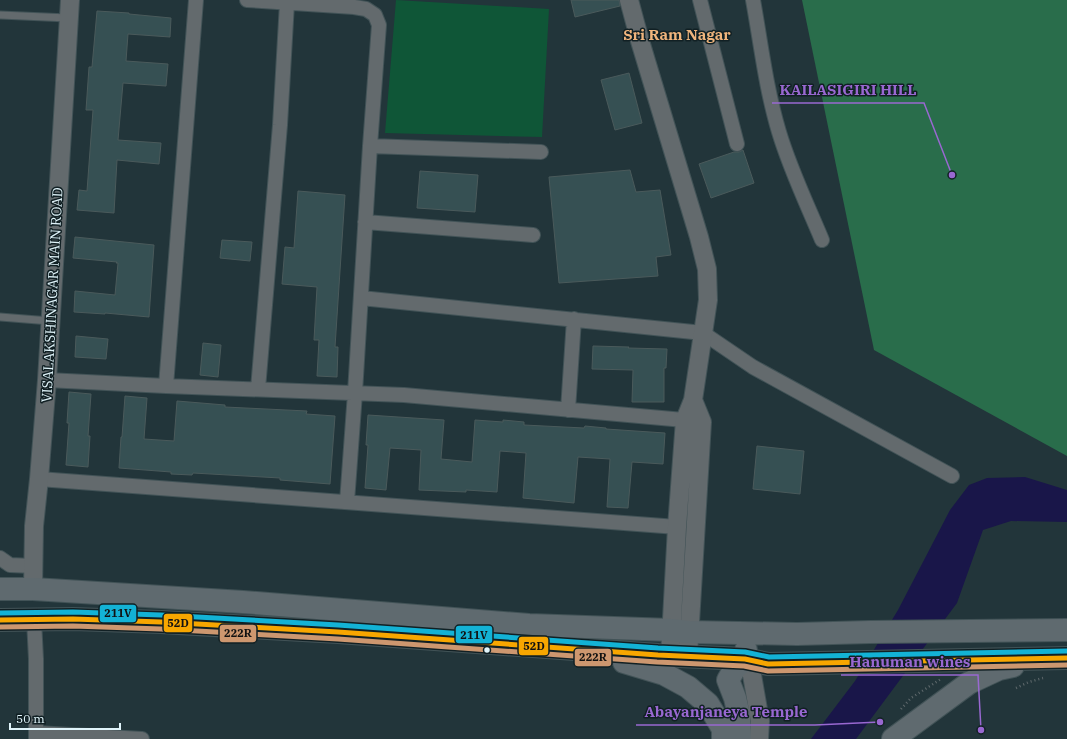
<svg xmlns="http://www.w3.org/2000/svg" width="1067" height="739" font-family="'IBM Plex Serif',serif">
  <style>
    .green { fill: #0f5637 }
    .forest { fill: #296d4b }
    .water { fill: #191649 }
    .building { fill: #365053; stroke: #4a5a5b }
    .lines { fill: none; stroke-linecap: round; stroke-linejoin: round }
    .service-casing { stroke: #425357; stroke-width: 9 }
    .minor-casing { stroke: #425357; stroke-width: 16 }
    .tertiary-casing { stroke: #425357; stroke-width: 20 }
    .primary-casing { stroke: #425357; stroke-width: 24 }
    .path { stroke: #606a6d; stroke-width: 2.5; stroke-dasharray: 1 3; stroke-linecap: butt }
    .service { stroke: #636a6d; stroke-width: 7 }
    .minor { stroke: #636a6d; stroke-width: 14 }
    .tertiary { stroke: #636a6d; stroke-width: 18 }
    .primary { stroke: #5f6a6f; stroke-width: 22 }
    .bus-1-casing { stroke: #112024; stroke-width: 8 }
    .bus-2-casing { stroke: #112024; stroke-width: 8 }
    .bus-3-casing { stroke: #112024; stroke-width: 8 }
    .bus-1 { stroke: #f7a600; stroke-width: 5 }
    .bus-2 { stroke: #cd976f; stroke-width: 5 }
    .bus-3 { stroke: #13b2d5; stroke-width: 5 }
    .bus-dot { fill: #e0f4fa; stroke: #112024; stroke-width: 1.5 }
    .labels { text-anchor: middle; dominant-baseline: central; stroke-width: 3; stroke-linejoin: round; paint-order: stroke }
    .street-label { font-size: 14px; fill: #e0f4fa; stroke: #112024 }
    .neighbourhood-label { font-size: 15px; font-weight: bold; fill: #f0b57d; stroke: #112024 }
    .leader { fill: none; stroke: #9968d1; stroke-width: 1.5 }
    .callout-dot { fill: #9968d1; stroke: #112024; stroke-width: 1.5 }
    .callout-label { font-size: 15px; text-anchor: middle; font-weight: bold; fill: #9968d1; stroke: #112024; stroke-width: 3; stroke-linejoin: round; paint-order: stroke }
    .line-badge { stroke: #112024; stroke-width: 1.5 }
    .pale-badge-label { font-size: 11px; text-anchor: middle; font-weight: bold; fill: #111 }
  </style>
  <rect width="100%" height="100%" fill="#22353a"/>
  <path class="green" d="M396,0l153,9 -7,128 -157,-4z"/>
  <path class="forest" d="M802,0h265v456l-193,-106z"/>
  <path class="water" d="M1025,477l42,13v32l-56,-1 -28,9 -26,73 -101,136h-45l44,-58 43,-71 52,-100 19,-25 18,-7z"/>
  <path class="building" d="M571,0h48l1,6 -45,11z
    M97,11l32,2v1l42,4 -1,19 -42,-3 -2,27 42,3 -2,22 -43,-3 -5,57 43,3 -2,21 -42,-4 -3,53 -37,-3 2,-20 8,1 6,-81h-7l3,-43h3z
    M629,73l13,50 -27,7 -14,-50z
    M743,150l11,33 -43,15 -12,-34 35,-12h5z
    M630,170l6,22 24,-2 11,65 -15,2 2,19 -99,7 -10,-106z
    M420,171l58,4 -3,37 -58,-4z
    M298,191l47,4 -10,152h3l-1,30 -20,-1 2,-36h-5l3,-53 -35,-3 3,-37 9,1z
    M75,237l79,8 -5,72 -44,-4v1l-31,-2 1,-21 40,4 3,-32h-2l1,-1 -44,-4z
    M222,240l30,2 -2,19 -30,-3z
    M76,336l32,3 -2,20 -31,-2z
    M203,343l18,2 -3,32 -18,-2z
    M593,346l36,1 -1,1 39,1 -1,19h-2v34h-32l1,-32 -41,-1z
    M69,392l22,2 -3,42h2l-2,31 -22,-2 3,-42h-2z
    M125,396l22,2 -3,41 30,2 3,-40 48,4v2l82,4 -1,3 29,2 -5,68 -50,-4v-2l-87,-5 -1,2 -21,-1v-2l-52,-4 2,-31h1z
    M368,415l76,5 -3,39 31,3 3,-42 28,2v-2l21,2v3l60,3 1,-2 21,2v1l59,4 -2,31 -31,-2 -4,46 -21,-1 3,-48 -32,-2 -4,46 -51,-5 3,-45 -26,-2 -3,41 -31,-2v2l-47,-2 2,-40 -31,-2 -4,42 -21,-2 3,-43h-2z
    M757,446l47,5 -4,43 -47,-5z"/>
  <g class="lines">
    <g class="service-casing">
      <path id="service" d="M0,15l68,3
        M0,317l50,4"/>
    </g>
    <g class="minor-casing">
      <path id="minor" d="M247,0l107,7 12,2 9,6 4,10 -9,121 -15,247 -8,109
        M700,0l37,144
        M753,0c8,44 13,89 26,132 11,37 28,72 43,108
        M370,146l171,6
        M365,222l168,13
        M361,298l342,35 50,34 199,109
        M47,380l119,6 238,9 291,26
        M166,386l30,-386
        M258,389l22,-264 7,-122
        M568,410l6,-91
        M39,479l638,48
        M0,558l10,7 23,1
        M34,620l2,39v80
        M36,733l106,6"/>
    </g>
    <g class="tertiary-casing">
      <path id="tertiary" d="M629,0l11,41 59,196 8,32 1,31 -15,100 -8,20 -8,107 -7,129
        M33,589l1,-63 5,-47 8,-99 23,-380
        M688,656l14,-234 -9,-22
        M745,659l7,16 8,46 -1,18"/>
    </g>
    <g class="primary-casing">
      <path id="primary" d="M0,589h33l210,13 286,23 142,5 18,2 108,2 73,-2 197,-2
        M0,620l73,-1 88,3 177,10 320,23 87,4 23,5 299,-6
        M624,662l40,12 24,13 20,17 15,25v10
        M740,739l-1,-24 -4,-17 -7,-18 7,-12 10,-9 1,-9
        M893,739l76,-56 30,-14 14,-3"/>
    </g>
    <path class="path" d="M1016,688l13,-6 14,-4
      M901,709l10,-11 30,-19"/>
    <use href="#service" class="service"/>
    <use href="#minor" class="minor"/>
    <use href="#tertiary" class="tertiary"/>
    <use href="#primary" class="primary"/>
    <g class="bus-1-casing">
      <path id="bus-1" d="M0,620l73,-1 88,3 177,10 320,23 87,4 23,5 299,-6"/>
    </g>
    <g class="bus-2-casing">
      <path id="bus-2" d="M0,627l73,-1 88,3 177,10 319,23 87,4 24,5 299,-6"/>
    </g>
    <g class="bus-3-casing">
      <path id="bus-3" d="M0,613l73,-1 88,3 177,10 320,23 87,4 24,5 298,-6"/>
    </g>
    <use href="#bus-1" class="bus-1"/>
    <use href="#bus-2" class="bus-2"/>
    <use href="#bus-3" class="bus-3"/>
  </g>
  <circle class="bus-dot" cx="487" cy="650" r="3.5"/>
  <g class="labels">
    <g class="street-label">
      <text transform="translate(52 295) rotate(-87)">VISALAKSHINAGAR MAIN ROAD</text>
    </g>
    <g class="neighbourhood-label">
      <text x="677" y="34">Sri Ram Nagar</text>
    </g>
  </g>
  <path class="leader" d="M952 175L924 103H772M981 730L978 675H841M880 722L815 725H636"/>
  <g class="callout-dot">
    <circle cx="952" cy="175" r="4"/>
    <circle cx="981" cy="730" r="4"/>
    <circle cx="880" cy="722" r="4"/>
  </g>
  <g class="callout-label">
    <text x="848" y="95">KAILASIGIRI HILL</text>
    <text x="910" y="667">Hanuman wines</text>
    <text x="726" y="717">Abayanjaneya Temple</text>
  </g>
  <g class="line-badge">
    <rect x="99" y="604" width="38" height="19" rx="4" fill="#13b2d5"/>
    <rect x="163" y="613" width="30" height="20" rx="4" fill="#f7a600"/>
    <rect x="219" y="624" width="38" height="19" rx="4" fill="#cd976f"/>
    <rect x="455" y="625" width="38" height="19" rx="4" fill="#13b2d5"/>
    <rect x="518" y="636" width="31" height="20" rx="4" fill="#f7a600"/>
    <rect x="574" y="648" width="38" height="19" rx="4" fill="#cd976f"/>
  </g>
  <g class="pale-badge-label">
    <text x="118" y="617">211V</text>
    <text x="178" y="627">52D</text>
    <text x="238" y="637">222R</text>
    <text x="474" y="639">211V</text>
    <text x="534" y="650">52D</text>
    <text x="593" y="661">222R</text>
  </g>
  <path d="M10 723v6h110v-6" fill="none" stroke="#e0f4fa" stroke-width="2"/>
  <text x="16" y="723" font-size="12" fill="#e0f4fa" stroke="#112024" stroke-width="3" paint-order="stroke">50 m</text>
</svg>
